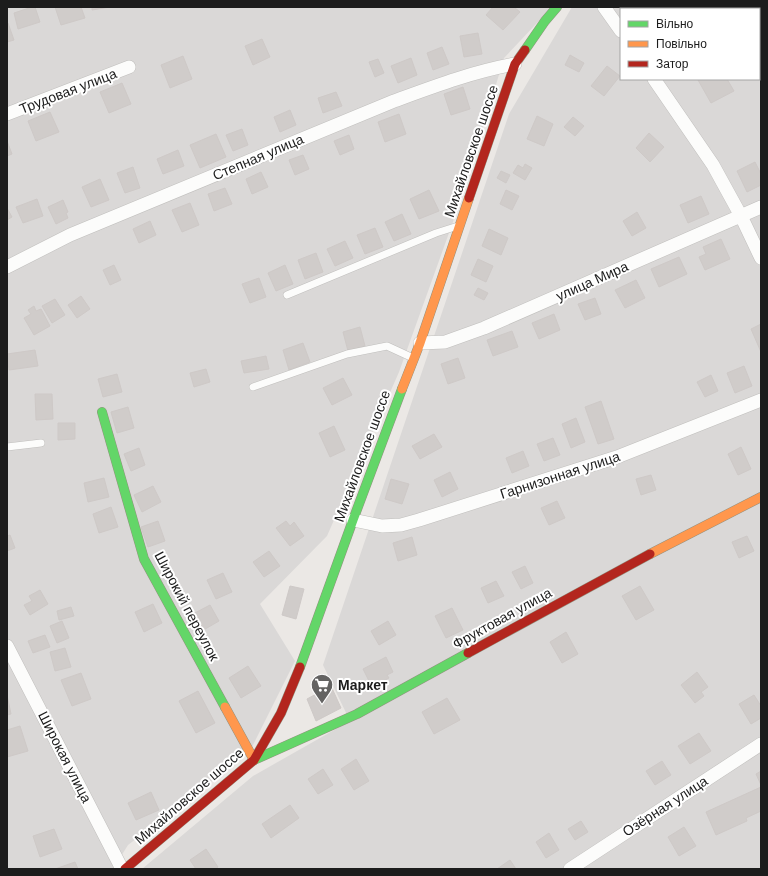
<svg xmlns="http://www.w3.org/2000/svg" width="768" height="876" font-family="'DM Sans',sans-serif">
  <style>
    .residential { fill: #dad8d7; fill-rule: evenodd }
    .building { fill: #d0ccca; stroke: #cec9c7 }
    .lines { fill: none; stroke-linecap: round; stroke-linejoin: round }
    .lane-casing { stroke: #c0bfbd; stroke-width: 8 }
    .street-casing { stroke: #c0bfbd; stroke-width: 14 }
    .fast-casing { stroke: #93917f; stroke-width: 10 }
    .slow-casing { stroke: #93917f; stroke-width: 10 }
    .jam-casing { stroke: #93917f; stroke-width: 10 }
    .lane { stroke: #fcfcfb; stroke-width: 7 }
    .street { stroke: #fcfcfb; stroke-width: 13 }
    .fast { stroke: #63d668; stroke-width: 9 }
    .slow { stroke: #ff974d; stroke-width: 9 }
    .jam { stroke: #b3261e; stroke-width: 9 }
    .labels { text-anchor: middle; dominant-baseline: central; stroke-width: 4; stroke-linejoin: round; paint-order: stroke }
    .street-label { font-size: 14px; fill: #1c1c1c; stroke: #fff }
    .poi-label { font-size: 14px; font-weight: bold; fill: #1c1c1c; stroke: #fff; text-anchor: start }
  </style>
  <rect width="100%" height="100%" fill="#ebe8e5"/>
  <path class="residential" d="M7,7h545l-48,51 -41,136 -64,178 -72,164 -67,68 35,57 -46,92 -121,92 -15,24h-106z
    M572,7h189v862h-619l111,-93 97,-55 -27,-56 186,-551zM621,9h138v70h-138z"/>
  <path class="building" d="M32,7h3l5,15 -22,7 -4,-16z
    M55,7h26l4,11 -24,7z
    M92,7h18l-18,3z
    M493,7h21l6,5 -17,18 -17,-15z
    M7,23h1l6,17 -7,2z
    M478,33l4,21 -18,3 -4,-21z
    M262,39l8,18 -17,8 -8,-19z
    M442,47l7,17 -16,6 -6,-17z
    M570,55l14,8 -5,9 -14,-7z
    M183,56l9,23 -22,9 -9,-23z
    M411,58l6,17 -19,8 -7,-17z
    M378,59l6,14 -9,4 -6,-15z
    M607,66l13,10 -16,20 -13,-10z
    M700,79h27l7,12 -23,12 -13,-23z
    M122,83l9,21 -22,9 -9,-21z
    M463,87l7,22 -19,6 -7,-21z
    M336,92l6,14 -19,7 -5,-15z
    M290,110l6,15 -16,7 -6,-15z
    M50,112l9,20 -23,9 -8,-20z
    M399,114l7,20 -21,8 -7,-20z
    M537,116l16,8 -9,22 -17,-7z
    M573,117l11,9 -9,10 -11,-9z
    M242,129l6,16 -15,6 -7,-16z
    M649,133l15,14 -14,15 -14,-14z
    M216,134l10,23 -26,11 -10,-23z
    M349,135l5,14 -14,6 -6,-14z
    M7,141l5,13 -5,2z
    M178,150l6,16 -21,8 -6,-15z
    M303,155l6,14 -14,6 -6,-15z
    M755,162l6,12v11l-14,7 -10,-21z
    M525,164l7,4 -7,12 -12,-7 5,-8 5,3z
    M133,167l7,21 -15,5 -8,-20z
    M501,171l9,4 -4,8 -9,-5z
    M261,172l7,15 -16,7 -6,-15z
    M100,179l9,21 -18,7 -9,-20z
    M225,188l7,16 -18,7 -6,-17z
    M429,190l10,21 -20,8 -9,-20z
    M506,190l13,6 -7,14 -12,-6z
    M701,196l8,18 -21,9 -8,-18z
    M37,199l6,17 -20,7 -7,-16z
    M63,200l5,12 -2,1 2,5 -12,6 -8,-17z
    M190,203l9,22 -17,7 -10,-22z
    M7,208l5,9 -5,3z
    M637,212l9,16 -14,8 -9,-15z
    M402,214l9,20 -17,7 -9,-19z
    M150,221l6,14 -17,8 -6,-14z
    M375,228l8,19 -18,7 -8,-19z
    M489,229l19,9 -7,17 -19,-9z
    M721,239l9,20 -25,11 -6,-13 7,-3 -3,-7z
    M345,241l8,17 -18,8 -8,-17z
    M316,253l7,19 -18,7 -7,-19z
    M679,257l8,17 -28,13 -8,-18z
    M478,259l15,7 -7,16 -15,-7z
    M114,265l7,15 -11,5 -7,-15z
    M285,265l8,19 -17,7 -8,-18z
    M259,278l7,19 -16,6 -8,-19z
    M636,280l9,18 -20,10 -10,-18z
    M478,288l10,5 -4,7 -10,-5z
    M81,296l9,13 -13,9 -9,-13z
    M595,298l6,16 -16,6 -7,-16z
    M55,299l10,16 -13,8 -10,-17z
    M34,306l2,5 5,-2 9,17 -16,9 -10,-17 7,-4 -3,-4z
    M554,314l6,16 -21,9 -7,-16z
    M761,324v28l-10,-23z
    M360,327l5,19 -17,5 -5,-19z
    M512,331l6,16 -25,9 -6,-16z
    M303,343l7,19 -21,8 -6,-20z
    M35,350l3,16 -29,4 -2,-16z
    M266,356l3,13 -25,4 -3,-12z
    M458,358l7,20 -17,6 -7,-20z
    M744,366l8,20 -17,7 -8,-20z
    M206,369l4,13 -16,5 -4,-14z
    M117,374l5,18 -19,5 -5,-18z
    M711,375l7,16 -13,6 -8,-15z
    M343,378l9,17 -20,10 -9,-17z
    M35,394h17l1,25 -17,1z
    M601,401l13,38 -16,5 -13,-37z
    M128,407l6,21 -17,5 -6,-21z
    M576,418l9,24 -14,6 -9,-24z
    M58,423h17v16l-17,1z
    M334,426l11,24 -15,7 -11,-24z
    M434,434l8,13 -22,12 -8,-13z
    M553,438l7,17 -16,6 -7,-17z
    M741,447l10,22 -13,6 -10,-21z
    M139,448l6,17 -14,6 -7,-17z
    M523,451l6,15 -17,7 -6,-15z
    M450,472l8,17 -16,8 -8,-17z
    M651,475l5,15 -15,5 -5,-16z
    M104,478l5,19 -21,5 -4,-19z
    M391,479l18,5 -7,20 -17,-5z
    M153,486l8,16 -19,10 -8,-17z
    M557,501l8,17 -16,7 -8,-17z
    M111,507l7,20 -19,6 -6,-19z
    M158,521l7,20 -17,6 -7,-20z
    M286,521l4,5 4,-4 10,14 -14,10 -14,-18z
    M10,535l5,13 -8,3v-15z
    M747,536l7,15 -15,7 -7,-16z
    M412,537l5,18 -19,6 -5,-18z
    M269,551l11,15 -16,11 -11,-15z
    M525,566l8,17 -12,6 -9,-17z
    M223,573l9,19 -16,7 -9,-19z
    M496,581l8,15 -16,7 -7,-15z
    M290,586l14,3 -8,30 -14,-4z
    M640,586l14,24 -18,10 -14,-24z
    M40,590l8,14 -18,11 -6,-10 8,-4 -3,-5z
    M153,604l9,19 -18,9 -9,-20z
    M210,605l9,16 -19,11 -9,-17z
    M71,607l3,9 -15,4 -2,-9z
    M452,608l11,22 -17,8 -11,-22z
    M62,621l7,17 -12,5 -7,-17z
    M388,621l8,14 -17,10 -8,-14z
    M566,632l12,22 -16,9 -12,-21z
    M45,635l5,12 -17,6 -5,-12z
    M65,648l6,19 -16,4 -5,-19z
    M386,657l7,15 -6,3 2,3 -17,9 -9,-18z
    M248,666l13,20 -20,12 -12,-20z
    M697,672l11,15 -7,5 3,4 -9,7 -14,-18z
    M81,673l10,26 -19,7 -11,-26z
    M331,686l10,22 -25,13 -9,-22z
    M198,691l17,32 -19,10 -17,-32z
    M7,695l4,19 -4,1z
    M754,695l7,11v12l-10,6 -12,-20z
    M447,698l13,22 -26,14 -12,-22z
    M20,726l8,25 -21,6v-27z
    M699,733l12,18 -21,13 -12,-18z
    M356,759l13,22 -15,9 -13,-21z
    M662,761l9,14 -16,10 -9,-14z
    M323,769l10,16 -15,9 -10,-15z
    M761,771v14l-5,-11z
    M761,787v24l-15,7 1,3 -31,14 -10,-23z
    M151,792l8,18 -23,10 -8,-17z
    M290,805l9,13 -28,20 -9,-14z
    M581,821l7,11 -13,8 -7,-11z
    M684,827l12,19 -17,10 -11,-19z
    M54,829l8,20 -22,8 -7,-21z
    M549,833l10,17 -13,8 -10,-16z
    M206,849l12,18 -3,2h-19l-6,-9z
    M510,860l6,9h-19z
    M75,862l3,7h-23z"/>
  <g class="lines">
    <g class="lane-casing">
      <path id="lane" d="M287,295l149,-62 22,-7
        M253,387l94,-33 40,-8 26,12
        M7,447l34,-4"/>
    </g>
    <g class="street-casing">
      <path id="street" d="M604,7l17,24
        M654,79l59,86 28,51 20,42
        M7,114l122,-47
        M7,267l63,-32 324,-134c41,-15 78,-29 121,-37
        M420,343l25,-1 39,-14 277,-121
        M353,520l29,6 19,-1 18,-5 198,-63 144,-57
        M7,646l115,223
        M570,869l191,-125"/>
    </g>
    <g class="fast-casing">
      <path id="fast" d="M525,50l20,-29 12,-14
        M102,412l42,147 81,148
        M300,667l53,-147 49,-131
        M254,760l103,-46 111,-61"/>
    </g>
    <g class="slow-casing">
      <path id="slow" d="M402,389l18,-46 49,-145
        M650,554l111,-57
        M225,707l29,53"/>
    </g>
    <g class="jam-casing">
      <path id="jam" d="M469,198l46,-134 10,-14
        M468,653l182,-99
        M125,869l129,-109 27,-47 19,-46"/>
    </g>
    <use href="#lane" class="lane"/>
    <use href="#street" class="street"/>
    <use href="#fast" class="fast"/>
    <use href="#slow" class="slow"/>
    <use href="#jam" class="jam"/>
  </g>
  <defs>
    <g id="supermarket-pin" transform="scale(1.15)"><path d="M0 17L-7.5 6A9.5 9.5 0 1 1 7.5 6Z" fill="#646362" stroke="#fff"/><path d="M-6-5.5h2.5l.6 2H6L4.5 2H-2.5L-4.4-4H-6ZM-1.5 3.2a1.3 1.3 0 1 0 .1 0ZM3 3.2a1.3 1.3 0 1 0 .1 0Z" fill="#fff"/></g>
  </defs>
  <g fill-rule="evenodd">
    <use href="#supermarket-pin" x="322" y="685"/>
  </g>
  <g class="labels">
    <g class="street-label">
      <text transform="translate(68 91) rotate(-21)">Трудовая улица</text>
      <text transform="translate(471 151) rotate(-71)">Михайловское шоссе</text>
      <text transform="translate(258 157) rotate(-23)">Степная улица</text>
      <text transform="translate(592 281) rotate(-24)">улица Мира</text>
      <text transform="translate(362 456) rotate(-70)">Михайловское шоссе</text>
      <text transform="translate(560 475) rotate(-18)">Гарнизонная улица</text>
      <text transform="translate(187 606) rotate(62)">Широкий переулок</text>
      <text transform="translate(502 618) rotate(-29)">Фруктовая улица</text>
      <text transform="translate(65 757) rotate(63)">Широкая улица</text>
      <text transform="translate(189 796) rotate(-41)">Михайловское шоссе</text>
      <text transform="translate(665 806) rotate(-33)">Озёрная улица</text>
    </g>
    <g class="poi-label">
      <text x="338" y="685">Маркет</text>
    </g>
  </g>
  <rect width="768" height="876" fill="none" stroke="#1c1c1c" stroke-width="16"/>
  <rect x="620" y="8" width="140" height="72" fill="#ffffff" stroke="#a4a4a4"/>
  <rect x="628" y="21" width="20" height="6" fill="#63d668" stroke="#a4a4a4"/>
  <text x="656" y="28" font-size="12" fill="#1c1c1c">Вільно</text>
  <rect x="628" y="41" width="20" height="6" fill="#ff974d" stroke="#a4a4a4"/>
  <text x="656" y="48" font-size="12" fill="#1c1c1c">Повільно</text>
  <rect x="628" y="61" width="20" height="6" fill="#b3261e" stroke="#a4a4a4"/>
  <text x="656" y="68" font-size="12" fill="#1c1c1c">Затор</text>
</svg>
